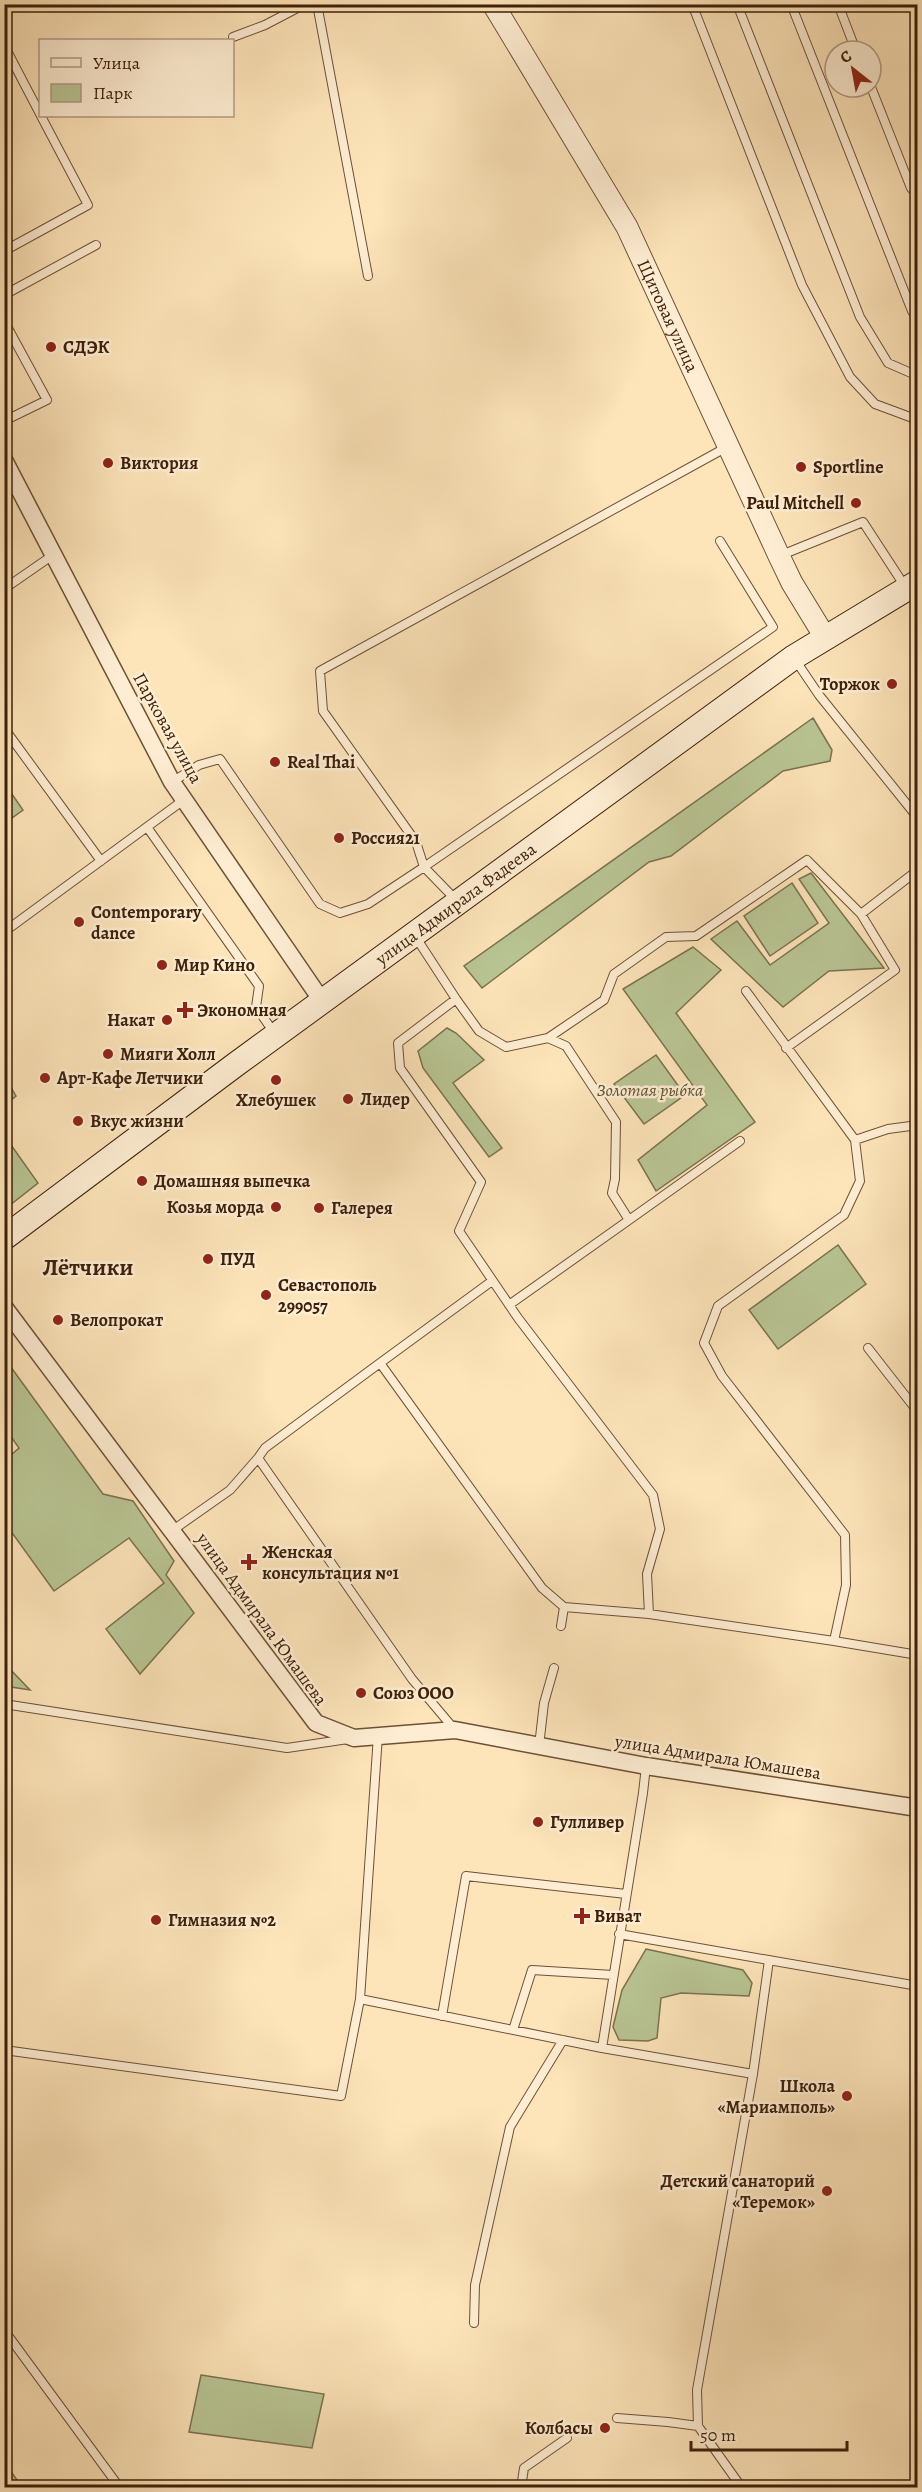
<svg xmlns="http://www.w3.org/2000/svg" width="922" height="2492" font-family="Alegreya,serif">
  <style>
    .green { fill: #b9c594; stroke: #7b7250; stroke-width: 1.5 }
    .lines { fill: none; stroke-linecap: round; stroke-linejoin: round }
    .service-casing { stroke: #6d5136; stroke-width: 10 }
    .minor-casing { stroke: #6d5136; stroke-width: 19 }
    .tertiary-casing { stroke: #6d5136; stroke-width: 23 }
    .secondary-casing { stroke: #3d200b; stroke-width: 26 }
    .service { stroke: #feedd2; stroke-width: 8 }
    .minor { stroke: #feedd2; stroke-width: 16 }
    .tertiary { stroke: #feedd2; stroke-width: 21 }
    .secondary { stroke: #feedd2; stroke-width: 24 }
    .poi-dot { fill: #8f2418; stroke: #feedd2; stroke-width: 2 }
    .labels { text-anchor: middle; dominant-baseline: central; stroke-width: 5; stroke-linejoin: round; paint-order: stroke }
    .street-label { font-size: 18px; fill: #3d200b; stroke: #feedd2 }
    .poi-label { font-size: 18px; font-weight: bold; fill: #3d200b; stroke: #feedd2; text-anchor: start }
    .park-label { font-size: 18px; font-style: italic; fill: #625234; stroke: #feedd2 }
    .district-label { font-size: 24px; font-weight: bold; fill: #3d200b; stroke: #feedd2 }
  </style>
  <rect width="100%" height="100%" fill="#fde4b9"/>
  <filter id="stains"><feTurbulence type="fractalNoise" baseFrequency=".00333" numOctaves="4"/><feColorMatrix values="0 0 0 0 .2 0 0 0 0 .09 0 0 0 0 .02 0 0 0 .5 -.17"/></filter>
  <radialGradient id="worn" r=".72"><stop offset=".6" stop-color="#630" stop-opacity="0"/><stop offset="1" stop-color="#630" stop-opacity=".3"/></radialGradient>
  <path class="green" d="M813,718l19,32 -2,11 -47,10 -112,85 -22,6 -167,126 -18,-22z
    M5,784l18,26 -18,13h-1z
    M811,873l73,95 -55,3 -46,36 -72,-68 26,-18 33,44 59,-42 -30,-44z
    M792,883l26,40 -48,33 -26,-40z
    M693,947l28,23 -45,43 79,109 -99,69 -18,-31 69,-55 -84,-116z
    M447,1028l9,5 28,27 -31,23 49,65 -13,9 -66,-89 -5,-17z
    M656,1055l29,40 -41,29 -30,-40z
    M5,1077l11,19 -11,9h-1z
    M4,1135l34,48 -33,26h-1z
    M838,1245l28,39 -88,65 -29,-39z
    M5,1359l98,135 30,7 41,60 -8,14 28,38 -54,61 -34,-45 58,-46 -35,-45 -75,53 -49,-68v-63l14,-12 -14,-20z
    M4,1664h1l25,26 -25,-4z
    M646,1949l97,21 9,13 -3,13 -68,-3 -20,5 -4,40 -9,3 -29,-1 -6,-13 9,-37z
    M201,2375l123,19 -12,54 -123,-16z
    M5,2463l17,24h-17z"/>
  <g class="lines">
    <g class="service-casing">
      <path id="service" d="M317,4l51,272
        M692,4l110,281 48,92 25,27 43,16
        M737,4l123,313 28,46 30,13
        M791,4l121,307 6,9
        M838,4l18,47
        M915,4l3,36
        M233,37l32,-12 40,-21
        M4,45l36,69
        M871,87l40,101 7,8
        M4,251l84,-46 -47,-89
        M4,295l92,-50
        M4,321l43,79 -43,21
        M720,541l53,86 -349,240 -8,-25 -93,-131 -3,-40 407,-224
        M779,556l84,-34 43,66
        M4,589l49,-34
        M794,658l25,37 99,123
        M4,728l97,133
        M172,782l27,-17 21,-6 100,145 20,9 28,-9 56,-37 33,34
        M147,827l112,159 -3,21 19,27
        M861,914l57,-44
        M4,932l181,-133
        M415,936l41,63
        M746,991l109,149 33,-11 30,-4
        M629,1220l111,-79
        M492,1281l-112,82 162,225 22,19
        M509,1305l120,-85 -17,-27 3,-14 1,-57 -50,-76 -18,-8
        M868,1348l50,64
        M380,1363l-115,85 -7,10 154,221 43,51
        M173,1530l57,-40 28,-32
        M649,1614l-2,-40 13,-45 -7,-34 -135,-177 -59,-87 22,-49 -81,-114 -2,-25 58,-44 23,32 27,16 42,-9 56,-38 10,-26 52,-37 30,-1 111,-76 54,54 34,56 -109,78
        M561,1626l3,-19 85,7 185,27 12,-56 -1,-50 -123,-159 -18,-33 14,-37 126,-91 16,-34 -5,-41
        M834,1641l84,14
        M4,1704l283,44 61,-9
        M539,1746l5,-43 10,-35
        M619,1934l299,52
        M360,1999l242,49 151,26 -56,316 1,36 -30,-4 -51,-4
        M442,2016l24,-140 160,18
        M513,2030l19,-60 81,5
        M602,2048l41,-255 3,-27
        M4,2050l337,46 19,-97 18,-264
        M753,2074l16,-114
        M474,2323l1,-38 35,-158 53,-87
        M4,2330l116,158
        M698,2426l44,62
        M521,2488l3,-20 43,-30"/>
    </g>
    <g class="minor-casing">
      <path id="minor" d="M4,460l168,322 150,219
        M4,1307l312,416 38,15 101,-8 191,36 272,42"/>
    </g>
    <g class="tertiary-casing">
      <g id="tertiary">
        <path id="s1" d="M493,4l134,223 152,329 13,27 33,54"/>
      </g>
    </g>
    <g class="secondary-casing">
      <g id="secondary">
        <path id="s2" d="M4,1238l231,-173 559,-408 124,-75"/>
      </g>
    </g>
    <use href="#service" class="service"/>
    <use href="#minor" class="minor"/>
    <use href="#tertiary" class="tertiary"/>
    <use href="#secondary" class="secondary"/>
  </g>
  <g class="poi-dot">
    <circle cx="51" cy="347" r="6"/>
    <circle cx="108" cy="463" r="6"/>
    <circle cx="801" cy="467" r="6"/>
    <circle cx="856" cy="503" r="6"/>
    <circle cx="892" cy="684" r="6"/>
    <circle cx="275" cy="762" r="6"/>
    <circle cx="339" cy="838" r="6"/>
    <circle cx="79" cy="922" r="6"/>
    <circle cx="162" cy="965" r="6"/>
    <path d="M182 1001h6v6h6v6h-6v6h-6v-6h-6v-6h6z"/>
    <circle cx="167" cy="1020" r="6"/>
    <circle cx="108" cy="1054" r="6"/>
    <circle cx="45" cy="1078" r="6"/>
    <circle cx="276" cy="1080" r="6"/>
    <circle cx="348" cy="1099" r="6"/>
    <circle cx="78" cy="1121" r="6"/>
    <circle cx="142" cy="1181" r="6"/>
    <circle cx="276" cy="1207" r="6"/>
    <circle cx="319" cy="1208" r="6"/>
    <circle cx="208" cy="1259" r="6"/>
    <circle cx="266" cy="1295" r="6"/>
    <circle cx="58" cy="1320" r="6"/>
    <path d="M246 1553h6v6h6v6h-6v6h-6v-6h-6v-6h6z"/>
    <circle cx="361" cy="1693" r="6"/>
    <circle cx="538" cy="1822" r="6"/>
    <path d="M579 1907h6v6h6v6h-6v6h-6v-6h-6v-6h6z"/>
    <circle cx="156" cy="1920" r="6"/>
    <circle cx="847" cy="2096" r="6"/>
    <circle cx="827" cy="2191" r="6"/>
    <circle cx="605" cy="2428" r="6"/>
  </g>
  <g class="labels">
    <g class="street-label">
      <text stroke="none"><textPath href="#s1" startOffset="358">Щитовая улица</textPath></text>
      <text transform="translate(168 728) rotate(61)">Парковая улица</text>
      <text stroke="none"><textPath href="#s2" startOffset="562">улица Адмирала Фадеева</textPath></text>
      <text transform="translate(262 1619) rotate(54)">улица Адмирала Юмашева</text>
      <text transform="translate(718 1757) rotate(9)">улица Адмирала Юмашева</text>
    </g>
    <g class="poi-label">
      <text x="63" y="347">СДЭК</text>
      <text x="120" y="463">Виктория</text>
      <text x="813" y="467">Sportline</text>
      <text x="844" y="503" text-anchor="end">Paul Mitchell</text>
      <text x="880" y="684" text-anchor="end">Торжок</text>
      <text x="287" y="762">Real Thai</text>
      <text x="351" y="838">Россия21</text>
      <text x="91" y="912">Contemporary<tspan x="91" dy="21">dance</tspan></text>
      <text x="174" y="965">Мир Кино</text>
      <text x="197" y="1010">Экономная</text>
      <text x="155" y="1020" text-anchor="end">Накат</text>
      <text x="120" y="1054">Мияги Холл</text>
      <text x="57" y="1078">Арт-Кафе Летчики</text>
      <text x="360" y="1099">Лидер</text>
      <text x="276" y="1100" text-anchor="middle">Хлебушек</text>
      <text x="90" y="1121">Вкус жизни</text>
      <text x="154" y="1181">Домашняя выпечка</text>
      <text x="264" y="1207" text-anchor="end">Козья морда</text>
      <text x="331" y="1208">Галерея</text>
      <text x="220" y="1259">ПУД</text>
      <text x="278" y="1285">Севастополь<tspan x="278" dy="21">299057</tspan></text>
      <text x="70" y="1320">Велопрокат</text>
      <text x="262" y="1552">Женская<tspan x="262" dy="21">консультация №1</tspan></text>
      <text x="373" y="1693">Союз ООО</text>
      <text x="550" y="1822">Гулливер</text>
      <text x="594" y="1916">Виват</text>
      <text x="168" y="1920">Гимназия №2</text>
      <text x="835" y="2086" text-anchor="end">Школа<tspan x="835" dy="21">«Мариамполь»</tspan></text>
      <text x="815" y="2181" text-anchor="end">Детский санаторий<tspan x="815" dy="21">«Теремок»</tspan></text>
      <text x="593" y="2428" text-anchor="end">Колбасы</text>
    </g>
    <g class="park-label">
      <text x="650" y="1090">Золотая рыбка</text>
    </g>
    <g class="district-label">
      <text x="88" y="1267">Лётчики</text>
    </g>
  </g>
  <rect width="922" height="2492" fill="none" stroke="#fde4b9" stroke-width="24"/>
  <rect x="6" y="6" width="910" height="2480" fill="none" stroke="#3d200b" stroke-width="3"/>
  <rect x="12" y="12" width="898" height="2468" fill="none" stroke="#3d200b" stroke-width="1.5"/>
  <rect x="39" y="39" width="195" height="78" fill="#feedd2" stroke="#b19b82" stroke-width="1.5"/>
  <rect x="51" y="58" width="30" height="9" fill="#feedd2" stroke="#b19b82" stroke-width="1.5"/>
  <text x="93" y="69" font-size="18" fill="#3d200b">Улица</text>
  <rect x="51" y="84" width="30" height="18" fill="#b9c594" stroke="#b19b82" stroke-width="1.5"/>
  <text x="93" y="99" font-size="18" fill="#3d200b">Парк</text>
  <g transform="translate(853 69) rotate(329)"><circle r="28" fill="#feedd2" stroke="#b19b82" stroke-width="1.5"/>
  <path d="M0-4.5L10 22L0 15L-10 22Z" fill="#8f2418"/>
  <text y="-9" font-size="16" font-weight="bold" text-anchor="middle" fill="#3d200b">С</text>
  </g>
  <path d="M691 2441v9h156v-9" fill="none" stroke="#3d200b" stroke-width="3"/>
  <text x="700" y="2441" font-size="18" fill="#3d200b" stroke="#feedd2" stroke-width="4.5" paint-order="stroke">50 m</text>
  <rect width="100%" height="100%" filter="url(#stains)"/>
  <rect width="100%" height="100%" fill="url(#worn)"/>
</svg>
